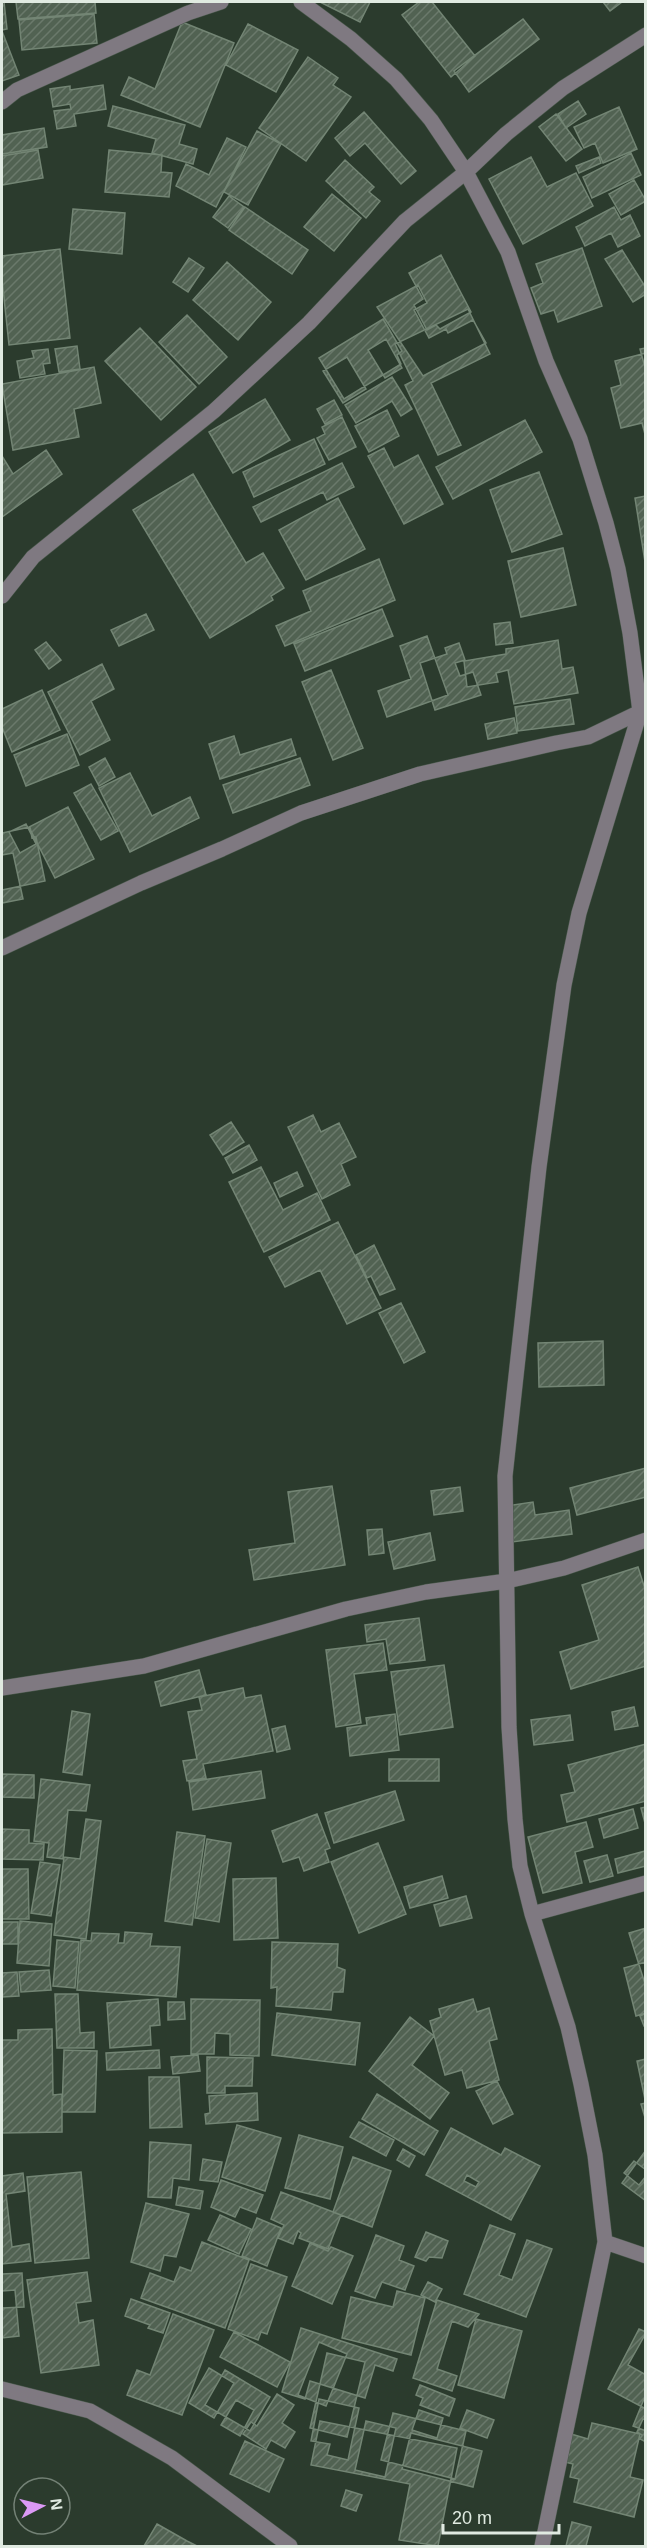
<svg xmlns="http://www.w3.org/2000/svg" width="647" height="2548" font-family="Helvetica,sans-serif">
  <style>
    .building { fill: url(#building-hatch); stroke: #738574; stroke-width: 1.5; fill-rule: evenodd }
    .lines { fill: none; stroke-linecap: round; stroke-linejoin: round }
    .minor-casing { stroke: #48574a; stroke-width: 16 }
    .minor { stroke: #7f7981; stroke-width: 15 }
  </style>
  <defs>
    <pattern id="building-hatch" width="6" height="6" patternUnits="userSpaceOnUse" patternTransform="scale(1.5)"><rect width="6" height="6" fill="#516252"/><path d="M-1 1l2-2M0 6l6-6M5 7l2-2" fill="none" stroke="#6a796b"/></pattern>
  </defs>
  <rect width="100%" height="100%" fill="#2b3b2d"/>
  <path class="building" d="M2,2h2l3,27 -5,1z
    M16,2h79l1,11 -78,6z
    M320,2h50l-10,20z
    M419,2h13l43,54 -24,21 -49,-62z
    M603,2h19l-12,9z
    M94,14l3,29 -75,7 -3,-30z
    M523,19l16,20 -70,53 -15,-21z
    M182,22l52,21 -34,84 -79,-32 8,-18 26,12z
    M248,24l50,26 -22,42 -50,-27z
    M2,31l17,44 -17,6z
    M308,57l30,21 -5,7 18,12 -45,64 -47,-33z
    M103,85l3,24 -32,5 2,12 -19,3 -3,-18 17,-2 -1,-5 -17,3 -3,-18 20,-3v4z
    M578,101l8,13 -20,14 -8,-14z
    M113,106l72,19 -6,19 18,5 -4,15 -41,-11 4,-14 -48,-13z
    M619,107l18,42 -34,14 -8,-20 -11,5 -10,-21z
    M364,112l52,59 -15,13 -36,-41 -15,13 -15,-18z
    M556,114l26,35 -16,12 -27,-34z
    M44,128l3,19 -45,7v-19z
    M257,131l24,13 -33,61 -24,-13z
    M227,138l19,9 -30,60 -40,-21 10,-22 23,11z
    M38,150l5,28 -41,7v-29z
    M109,150l53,5 -1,17 11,1 -3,24 -64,-5z
    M631,153l10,22 -49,23 -9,-21z
    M531,157l16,30 29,-14 17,33 -70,38 -34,-65z
    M599,157l2,6 -22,10 -3,-7z
    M345,160l29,27 -5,5 11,9 -14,17 -40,-37z
    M634,180l12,21 -25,14 -12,-21z
    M332,194l29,24 -27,33 -30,-24z
    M229,196l15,11 -16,21 -15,-11z
    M245,207l63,43 -16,24 -63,-44z
    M614,207l7,13 9,-5 10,21 -22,11 -7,-14 -26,13 -9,-19z
    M73,209l52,4 -3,41 -53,-5z
    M582,248l20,58 -44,16 -4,-12 -13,4 -10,-26 12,-5 -7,-19z
    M60,249l10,89 -61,7 -7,-66v-23z
    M622,250l24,38v6l-13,8 -28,-43z
    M441,255l30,57 -31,17 -4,-4 -9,5 -13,-25 9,-6 -14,-26z
    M189,258l15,10 -16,24 -15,-10z
    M227,262l44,40 -33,38 -45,-40z
    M418,285l9,18 -13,7 15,28 17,-9 2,4 25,-13 13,23 -63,33 -46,-69z
    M468,309l22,45 -59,29 30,62 -23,10 -33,-70 8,-4 -18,-37z
    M187,315l40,42 -28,27 -40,-42z
    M383,319l19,32 -5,4 4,9 -57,35 -25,-41z
    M140,328l56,59 -35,33 -56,-59z
    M386,339l16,29 -17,10 -17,-28z
    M77,346l3,23 -21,3 -4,-23z
    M646,348v23l-6,-22z
    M48,349l2,14 -7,1 2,10 -25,4 -3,-17 17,-3 -2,-7z
    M646,353v85l-4,-15 -21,5 -10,-40 10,-3 -6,-24z
    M347,357l19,32 -23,14 -20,-32z
    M94,367l7,36 -27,6 5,28 -66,13 -11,-66z
    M392,377l20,32 -11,7 -9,-15 -36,22 -11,-18z
    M265,399l25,41 -57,33 -24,-41z
    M334,400l8,15 -17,9 -8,-15z
    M387,410l12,26 -30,16 -14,-26z
    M342,417l14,30 -27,13 -12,-22 8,-4 -3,-7z
    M525,420l17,32 -89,47 -17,-32z
    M314,439l11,25 -71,33 -11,-25z
    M384,448l10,20 24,-13 25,49 -39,20 -36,-68z
    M46,450l16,24 -60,43v-61l11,18z
    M342,463l12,24 -27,13 -4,-8 -62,30 -8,-15z
    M539,472l23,62 -50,18 -22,-62z
    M193,474l53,89 17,-10 21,35 -13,8 2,4 -63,38 -77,-128z
    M646,496v66h-1l-10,-64z
    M338,498l27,51 -59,31 -27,-50z
    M563,548l13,57 -55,12 -13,-56z
    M379,559l16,41 -110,46 -9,-20 35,-15 -8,-20z
    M382,609l11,27 -88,35 -11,-27z
    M146,614l8,16 -35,16 -8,-16z
    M510,622l3,21 -17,2 -2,-21z
    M427,636l21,59 -61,22 -9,-26 33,-12 -11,-33z
    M558,640l4,29 11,-2 5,26 -64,11 -6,-34 -12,3 2,9 -31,5 -3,-26 42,-7v-5z
    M46,642l15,18 -12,9 -14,-19z
    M459,643l6,17 -10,3 5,13 13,-4 8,23 -46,15 -15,-47 27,-9 -2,-6z
    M102,664l12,25 -23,12 19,39 -30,15 -32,-63z
    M331,670l32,78 -30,12 -31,-78z
    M42,690l18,40 -48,22 -10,-25v-18z
    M570,699l4,25 -56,7 -3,-24z
    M514,718l3,15 -29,6 -3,-15z
    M67,734l12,31 -53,21 -12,-31z
    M234,736l6,19 51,-16 5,16 -76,24 -11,-35z
    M105,758l10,19 -16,9 -10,-19z
    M300,758l10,27 -77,28 -10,-28z
    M130,773l22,43 38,-19 9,21 -69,34 -31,-64z
    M91,784l27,47 -17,9 -27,-47z
    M68,807l26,52 -39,19 -26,-51z
    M26,824l10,20 -16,9 -11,-21z
    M30,827l2,11 4,-1 9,44 -43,9v-57z
    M13,853l10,46 -21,4v-48z
    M313,1115l8,17 18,-9 17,34 -15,7 9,21 -28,14 -34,-72z
    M231,1122l13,20 -21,13 -13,-20z
    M249,1145l8,15 -24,13 -8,-15z
    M261,1167l22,43 34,-17 13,27 -66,32 -35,-70z
    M297,1172l6,14 -23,11 -6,-14z
    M338,1222l43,86 -34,16 -27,-54 -35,17 -16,-30z
    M374,1245l21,44 -15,6 -9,-19 -4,2 -11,-23z
    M401,1303l24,49 -21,11 -25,-50z
    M603,1341l1,44 -65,2 -1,-44z
    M646,1468v29l-69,18 -7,-27z
    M332,1486l13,79 -91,15 -5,-30 46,-7 -7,-51z
    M460,1487l3,24 -29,4 -3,-24z
    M533,1502l2,13 34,-5 3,24 -60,8 -5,-36z
    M382,1529l2,24 -15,2 -2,-25z
    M430,1533l5,27 -41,9 -6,-27z
    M638,1567l8,25v74l-75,23 -11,-37 39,-12 -17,-55z
    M419,1618l6,42 -35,4 -4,-25 -19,3 -2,-17z
    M383,1643l4,27 -33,4 7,49 -25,4 -10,-77z
    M444,1665l9,62 -53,8 -9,-63z
    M199,1670l7,25 -45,11 -6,-24z
    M243,1688l2,10 16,-3 12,56 -70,13 3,14 -19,3 -4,-20 14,-2 -9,-47 14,-2 -3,-13z
    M634,1707l4,19 -23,4 -3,-18z
    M72,1711l18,3 -8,61 -19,-3z
    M395,1714l4,36 -49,6 -3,-28 20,-3 -1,-7z
    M570,1715l3,25 -39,5 -3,-25z
    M285,1726l5,23 -13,3 -5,-23z
    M646,1744v57l-79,21 -6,-27 14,-3 -7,-27z
    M389,1759h50v22h-50z
    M261,1771l4,27 -72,12 -4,-28z
    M2,1774l32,1v23l-32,-1z
    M41,1779l49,6 -4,26 -18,-1 -5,49 -16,-2 2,-14 -15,-2z
    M395,1791l9,29 -70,23 -9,-30z
    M646,1807v20l-5,-19z
    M633,1809l5,19 -34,10 -5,-19z
    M317,1814l13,34 -5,2 4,12 -25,9 -5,-14 -16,5 -11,-31z
    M86,1819l15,2 -15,118 -32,-4 10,-78 16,2z
    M586,1822l7,25 -18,5 7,31 -39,10 -15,-56z
    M2,1829l27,1v13l15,1 -1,16 -41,-1z
    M177,1832l28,4 -13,89 -27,-4z
    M207,1839l24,4 -12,79 -24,-4z
    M378,1843l28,71 -47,19 -28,-71z
    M645,1851l1,15 -28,7 -3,-14z
    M607,1855l6,21 -23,6 -6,-21z
    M40,1862l20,3 -9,51 -20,-3z
    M2,1869h26l1,50h-27z
    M442,1876l6,22 -38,10 -6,-21z
    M276,1878l2,60 -44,2 -1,-61z
    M466,1896l6,22 -32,8 -6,-21z
    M20,1921l32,3 -3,42 -32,-3z
    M2,1922h16v22h-16z
    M646,1928v59l-17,-54z
    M125,1932l27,2 -2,12 30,1 -4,50 -99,-7 4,-50 10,1 1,-8 27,1 -1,9h6z
    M57,1940l22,2 -4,46 -22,-2z
    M272,1942l66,2 -1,23 8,3 -2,22h-10l-2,18 -55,-4 1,-19 -6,1z
    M646,1962v51l-10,3 -12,-48z
    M49,1970l2,20 -30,2 -2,-20z
    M17,1972l2,24 -17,1v-24z
    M55,1994h23l2,39 14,-1v16h-37z
    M158,1999l2,26 -10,1 1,19 -41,3 -3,-45z
    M191,1999l69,1 -1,56 -29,-1v-21l-15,-1 -1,21h-23z
    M473,1999l4,13 12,-4 8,31 -8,2 10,39 -32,8 -5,-18 -17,5 -15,-54 11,-4 -2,-8z
    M168,2002h16l1,17 -17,1z
    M277,2013l83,10 -5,42 -83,-10z
    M646,2013v12l-2,1 -4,-10z
    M410,2017l24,19 -22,29 37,28 -19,26 -61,-48z
    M52,2029l1,66 9,-1v38l-60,1v-93h16v-10z
    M64,2050l33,1 -2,61h-33z
    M159,2050l1,18 -53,2 -1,-17z
    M198,2055l2,16 -27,3 -2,-17z
    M207,2057l46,1 -1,28h-27v7h-18z
    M646,2059v45l-9,-43z
    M149,2077h30l3,50 -32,1z
    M497,2081l16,33 -20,10 -17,-33z
    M257,2093l1,27 -52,4 -1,-10 5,-1 -1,-17z
    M377,2094l61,37 -14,24 -62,-36z
    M646,2103v18l-5,-17z
    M359,2122l35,18 -8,16 -36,-19z
    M237,2125l44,13 -16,53 -43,-14z
    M451,2128l50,27 4,-7 35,18 -29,54 -85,-45zM467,2175l12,7 -3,5 -12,-6z
    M299,2135l44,12 -13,52 -45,-11z
    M150,2142l41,3 -2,35 -16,-2 -2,20 -23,-1z
    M403,2149l12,7 -6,11 -12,-7z
    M646,2150v51l-24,-18z
    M353,2157l38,14 -19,56 -39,-15z
    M203,2159l19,3 -4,20 -18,-2z
    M634,2161l12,9v6l-7,9 -15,-12z
    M81,2172l8,86 -54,5 -8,-86z
    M23,2173l2,18 -19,3 6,53 17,-3 2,17 -29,3v-88z
    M221,2180l42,15 -7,18 -16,-6 -5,10 -24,-10z
    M179,2187l24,4 -3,18 -24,-4z
    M281,2192l60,23 -13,34 -29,-11 2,-5 -3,-2 -5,13 -15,-6 6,-13 -13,-6z
    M146,2203l43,11 -13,43 -12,-2 -4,16 -29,-9z
    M220,2215l31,14 -12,25 -31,-14z
    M257,2218l24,10 -14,38 -25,-10z
    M490,2225l25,9 -16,41 13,5 15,-40 25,9 -26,68 -62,-23z
    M426,2232l22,9 -6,17 -13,-1 -3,4 -11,-4z
    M376,2235l28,11 -5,14 15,6 -9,24 -23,-8 -7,16 -20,-7z
    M202,2242l47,18 -24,68 -84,-30 9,-25 24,9 6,-15 11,4z
    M310,2243l18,8 3,-4 22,9 -21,48 -40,-18z
    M251,2264l36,13 -20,57 -6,-2 -3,8 -30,-11z
    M87,2272l4,29 -15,2 3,20 14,-3 6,45 -58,8 -14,-93z
    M22,2273l2,34 -22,1v-34z
    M428,2282l14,7 -7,13 -14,-7z
    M15,2290l4,46 -17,2v-47z
    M397,2291l28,7 -14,57 -69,-17 9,-41 42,10z
    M131,2299l39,14 -7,20 -15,-5 2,-3 -25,-9z
    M437,2300l42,14 -11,13 -16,-6 -15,48 20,7 -5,15 -39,-13z
    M173,2314l41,16 -32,85 -55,-20 10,-25 13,5z
    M476,2319l46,12 -18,67 -46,-13z
    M301,2328l96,31 -4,12 -18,-6 -10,33 -55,-17 -5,18 -23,-7z
    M639,2329l7,3v77l-38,-20z
    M234,2332l56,30 -13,25 -57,-30z
    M646,2333v42l-18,-10z
    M319,2342l28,12 -21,52 -28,-11z
    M327,2353l38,9 -18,75 -37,-9z
    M209,2368l25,15 -20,35 -25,-15z
    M225,2370l45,27 -20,34 -45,-26z
    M420,2385l35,14 -6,17 -29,-11 3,-7 -7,-3z
    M277,2394l17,11 -12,18 13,9 -10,16 -14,-8 -5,9 -23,-15 8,-12 6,4z
    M319,2399l40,9 -11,52 -21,-5 3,-11 -19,-3z
    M644,2399l2,1v31l-13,-5z
    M236,2400l18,10 -14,26 -19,-11z
    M419,2410l24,8 -6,20 -25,-8z
    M467,2410l27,10 -7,18 -27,-10z
    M393,2413l73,18 -11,48 -74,-19z
    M643,2419l3,1v22l-6,-3 2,-4 -5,-3z
    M320,2421l137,27 -19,98 -39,-6 11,-56 -99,-19z
    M366,2421l30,7 -11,49 -30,-7z
    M592,2423l48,11 -10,43 13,3 -9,37 -60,-15 5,-23 -9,-2 3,-13 -8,-2 6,-28 17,5z
    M411,2433l71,18 -9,36 -71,-18z
    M245,2441l39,18 -15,33 -39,-18z
    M346,2490l16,5 -6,16 -15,-5z
    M572,2522l19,5 -5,19h-20z
    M157,2524l30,17 10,5h-53z"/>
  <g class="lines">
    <g class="minor-casing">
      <path id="minor" d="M301,2l50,37 45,40 35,41 35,52 42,80 38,109 34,78 26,84 12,46 12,64 10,79 -61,201 -15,72 -25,182 -34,309 4,251 6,92 5,47 12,48 36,113 13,57 14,71 10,87 -63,304
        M2,102l15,-12 171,-77 33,-11
        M2,596l31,-39 181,-146 95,-88 96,-102 61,-49 40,-38 57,-46 83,-53
        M2,948l139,-65 81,-34 79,-36 119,-39 136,-31 32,-6 52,-25 6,-1
        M2,1688l142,-22 202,-57 80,-17 81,-11 57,-13 82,-28
        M532,1914l114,-31
        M605,2242l41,14
        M2,2389l88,22 82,47 118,88"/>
    </g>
    <use href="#minor" class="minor"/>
  </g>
  <rect width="647" height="2548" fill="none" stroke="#e0eae1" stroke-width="6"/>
  <g transform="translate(42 2506) rotate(83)"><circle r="28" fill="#2b3b2d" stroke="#738175" stroke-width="1.5"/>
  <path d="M0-4.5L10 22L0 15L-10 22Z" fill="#db99f5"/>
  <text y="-9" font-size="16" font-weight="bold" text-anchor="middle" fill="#e0eae1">N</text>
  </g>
  <path d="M443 2524v9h116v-9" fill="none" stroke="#e0eae1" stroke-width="3"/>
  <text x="452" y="2524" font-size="18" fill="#e0eae1" stroke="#2b3b2d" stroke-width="4.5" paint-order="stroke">20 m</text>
</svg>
